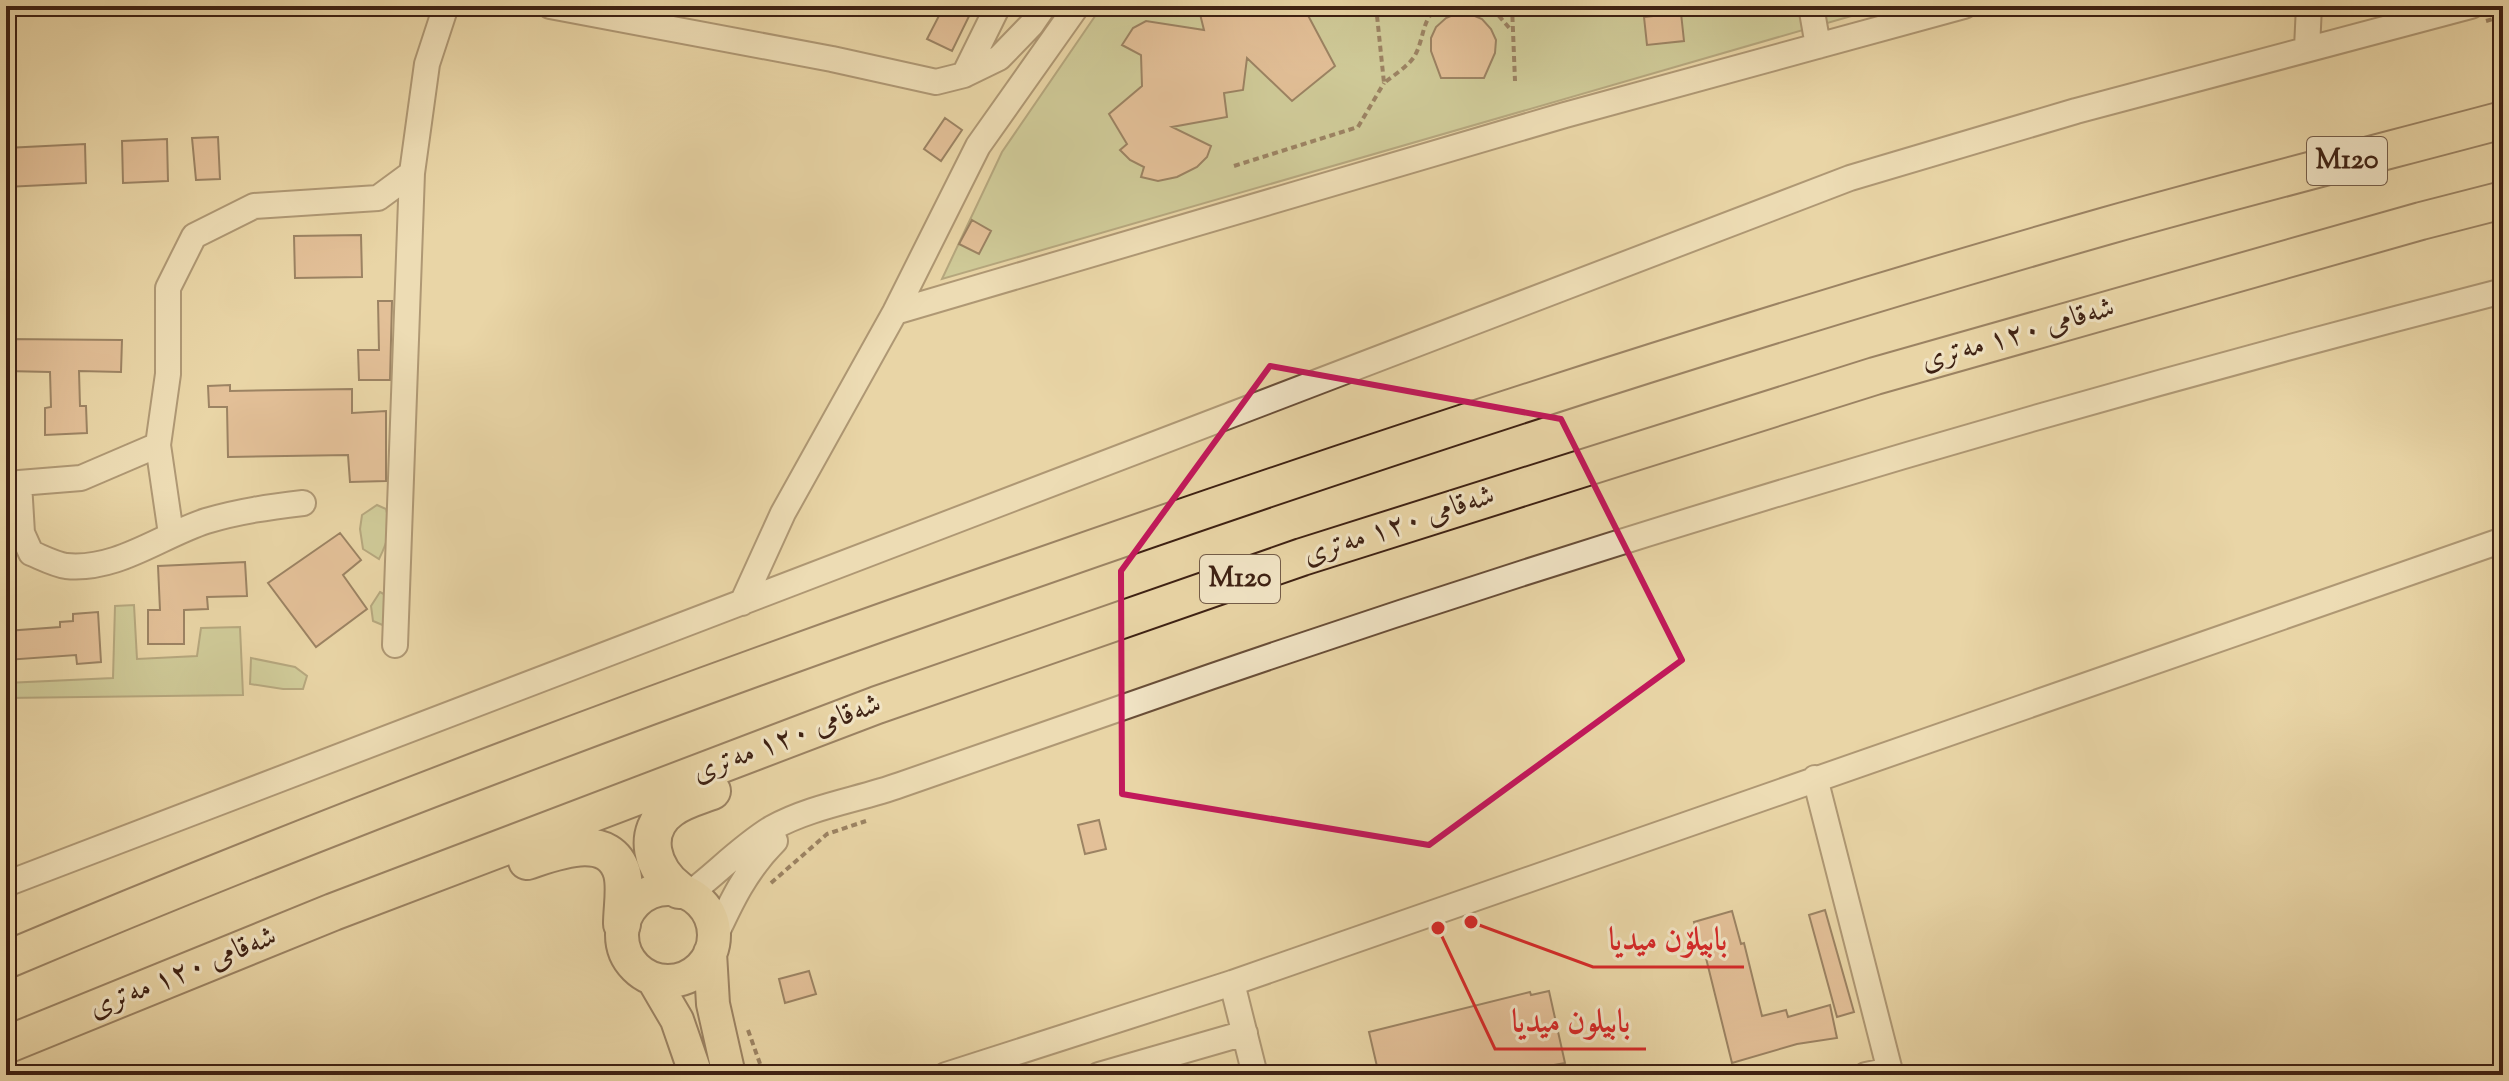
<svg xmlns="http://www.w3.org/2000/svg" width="2509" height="1081" font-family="'Sorts Mill Goudy',Amiri,serif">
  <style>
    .green { fill: #b1be8a; stroke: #78704e; stroke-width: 2 }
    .building { fill: #dca687; stroke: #3e2113; stroke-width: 2 }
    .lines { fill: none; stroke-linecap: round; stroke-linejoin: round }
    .minor-casing { stroke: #694e38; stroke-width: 28 }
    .major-casing { stroke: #3e2113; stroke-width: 36 }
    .highway-casing { stroke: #3e2113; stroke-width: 40 }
    .path { stroke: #3e2113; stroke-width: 4; stroke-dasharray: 6 4; stroke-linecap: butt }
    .minor { stroke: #f1e4c5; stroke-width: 24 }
    .major { stroke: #e9d5a6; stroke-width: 32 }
    .highway { stroke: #e9d5a6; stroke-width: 36 }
    .marked { fill: none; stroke: #c2185b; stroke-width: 6; stroke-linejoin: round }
    .labels { text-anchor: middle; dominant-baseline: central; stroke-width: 6; stroke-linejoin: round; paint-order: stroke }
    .shield { fill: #f1e4c5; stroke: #745c48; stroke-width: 2 }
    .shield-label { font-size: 28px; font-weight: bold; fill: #3e2113 }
    .street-label { font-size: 30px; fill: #3e2113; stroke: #f1e4c5 }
    .leader { fill: none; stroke: #d62828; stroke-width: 3 }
    .callout-dot { fill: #d62828; stroke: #f1e4c5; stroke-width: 3 }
    .callout-label { font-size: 32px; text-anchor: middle; font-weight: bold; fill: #d62828; stroke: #f1e4c5; stroke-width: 6; stroke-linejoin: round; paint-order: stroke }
  </style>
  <rect width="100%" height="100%" fill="#e9d5a6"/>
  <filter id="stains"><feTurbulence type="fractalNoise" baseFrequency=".0025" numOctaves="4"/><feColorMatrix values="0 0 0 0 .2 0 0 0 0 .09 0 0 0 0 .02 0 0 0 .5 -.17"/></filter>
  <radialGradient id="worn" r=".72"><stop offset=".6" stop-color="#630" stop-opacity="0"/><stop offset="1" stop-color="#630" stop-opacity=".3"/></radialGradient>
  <path class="green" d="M1102,6h784l-944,273 60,-127z
    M377,505l9,4c6,19 2,32 -7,50l-16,-10 -3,-20 2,-14z
    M380,592l11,6 -6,28 -12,-5 -2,-15z
    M134,605l3,54 60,-3 4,-28 39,-1 3,68 -237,3v-15l107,-5 2,-72z
    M251,658l44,9 12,9 -4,13h-20l-33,-5z"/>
  <path class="building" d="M944,6h30l-22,45 -25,-12z
    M1198,6h105l32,60 -43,35 -45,-43 -4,32 -19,3 3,24 -55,10 39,19 -4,11 -10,10 -20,10 -19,4 -17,-4 3,-10 -14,-7 -10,-10 7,-6 -18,-30 33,-28 -1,-31 -19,-10 11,-17 13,-7 58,9z
    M1458,13l12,1 12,5 9,10 5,11 -1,13 -11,25h-43l-10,-27v-13l5,-11 10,-9z
    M1681,13l3,28 -37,4 -3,-28z
    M945,118l17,12 -21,31 -17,-12z
    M218,137l2,42 -24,1 -4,-42z
    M167,139l1,42 -45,2 -1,-42z
    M85,144l1,39 -80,4v-39z
    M972,220l19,11 -12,23 -20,-10z
    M361,235l1,42 -67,1 -1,-42z
    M378,301h14l-2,79h-31l-1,-30h21z
    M6,339l116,1 -1,32 -42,-1 1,35h6l1,27 -42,2v-27l6,-1 -1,-35 -44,-1z
    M230,385v6l122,-2v24l34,-2v70l-36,1 -2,-27 -120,2 -1,-50h-18l-1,-21z
    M340,533l21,27 -18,15 24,34 -51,38 -48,-64z
    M245,562l2,34 -40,1 1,12 -24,1v34h-36v-34h12l-2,-44z
    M98,612l3,50 -24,2 -1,-9 -70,5v-29l54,-4v-5l13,-1v-7z
    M1099,820l7,29 -21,5 -7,-29z
    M1825,910l29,102 -17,5 -28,-102z
    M1732,911l9,33 3,-1 18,73 24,-6 2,7 42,-12 7,33 -40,6 -65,19 -29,-117h-2l-7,-24z
    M809,971l7,23 -31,9 -6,-24z
    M1549,991l16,72 -17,3 2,9h-171l-10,-43 161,-40 1,3z"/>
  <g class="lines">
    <g class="minor-casing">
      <path id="minor" d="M550,6l282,53 104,23 28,-7 35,-17 32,-33 13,-19
        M1811,6l7,40
        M2307,48l2,-42
        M964,75l34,-69
        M895,312l670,-197 399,-109
        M158,445l13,89
        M303,503c-33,4 -64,8 -97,18 -46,15 -89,50 -140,45 -12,-2 -25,-9 -35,-13l-9,-20 -3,-50 62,-5 77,-33 10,-71v-86l26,-52 60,-30 124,-8 34,-25
        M742,603l41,-90 112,-201 83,-166 99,-140
        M395,645l17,-472 15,-109 19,-58
        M1815,778l76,297
        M6,884l1844,-706 226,-67 395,-105
        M689,894c28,-21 53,-48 83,-66 40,-22 86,-28 128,-43 103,-36 206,-72 310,-108 425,-146 857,-274 1293,-386
        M714,939c17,-37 32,-69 61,-98
        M1232,983l23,92
        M946,1075l286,-92 1271,-443
        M1099,1075l146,-42
        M1866,1075l24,-5"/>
    </g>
    <g class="major-casing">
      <path id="major" d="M622 935a46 46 0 1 1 92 0a46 46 0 1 1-92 0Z
        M710,953l3,51 16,71
        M653,979l24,41 19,55"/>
    </g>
    <g class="highway-casing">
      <path id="highway" d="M527,861c28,-9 82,-31 95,12 4,15 0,35 0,51
        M679,890c-27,-19 -39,-59 -8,-81 12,-9 28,-13 41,-18
        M6,960c338,-143 681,-271 1028,-391 354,-124 711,-240 1072,-343 132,-37 265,-71 397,-106
        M6,1045l327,-133 544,-207 425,-148 573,-181 546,-155 82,-21"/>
    </g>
    <path class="path" d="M1376,6l8,77c10,-8 23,-16 30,-26 11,-18 7,-41 27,-51
      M1482,6l12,4 17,20
      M1512,6l3,75
      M2486,21l17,-5
      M1234,166l124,-39 26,-44
      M771,883l56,-49 39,-13
      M748,1030l16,45"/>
    <use href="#minor" class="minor"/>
    <use href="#major" class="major"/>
    <use href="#highway" class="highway"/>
  </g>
  <path d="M0 0H2509V1081H0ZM1270,366l291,53 121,241 -253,185 -307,-51 -1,-223z" fill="#e9d5a6" fill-opacity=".55" fill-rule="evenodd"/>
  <path class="marked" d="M1270,366l291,53 121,241 -253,185 -307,-51 -1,-223z"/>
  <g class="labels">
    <g class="shield">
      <rect x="2307" y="137" width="80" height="48" rx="6"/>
      <rect x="1200" y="555" width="80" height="48" rx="6"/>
    </g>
    <g class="shield-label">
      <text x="2347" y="161">M120</text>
      <text x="1240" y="579">M120</text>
    </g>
    <g class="street-label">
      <text transform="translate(2018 335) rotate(-16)">شەقامی ١٢٠ مەتری</text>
      <text transform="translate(1399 526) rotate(-18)">شەقامی ١٢٠ مەتری</text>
      <text transform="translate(787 739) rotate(-21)">شەقامی ١٢٠ مەتری</text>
      <text transform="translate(183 973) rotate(-22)">شەقامی ١٢٠ مەتری</text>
    </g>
  </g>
  <path class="leader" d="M1471 922L1593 967H1744M1438 928L1495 1049H1646"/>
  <g class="callout-dot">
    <circle cx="1471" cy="922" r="8"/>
    <circle cx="1438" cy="928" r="8"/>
  </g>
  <g class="callout-label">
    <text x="1668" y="950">بابیلۆن میدیا</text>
    <text x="1571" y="1032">بابيلون ميديا</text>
  </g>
  <rect width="2509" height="1081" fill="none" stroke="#e9d5a6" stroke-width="32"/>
  <rect x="8" y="8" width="2493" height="1065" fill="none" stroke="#3e2113" stroke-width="4"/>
  <rect x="16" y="16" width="2477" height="1049" fill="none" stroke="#3e2113" stroke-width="2"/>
  <rect width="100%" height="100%" filter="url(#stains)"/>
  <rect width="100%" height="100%" fill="url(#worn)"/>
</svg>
